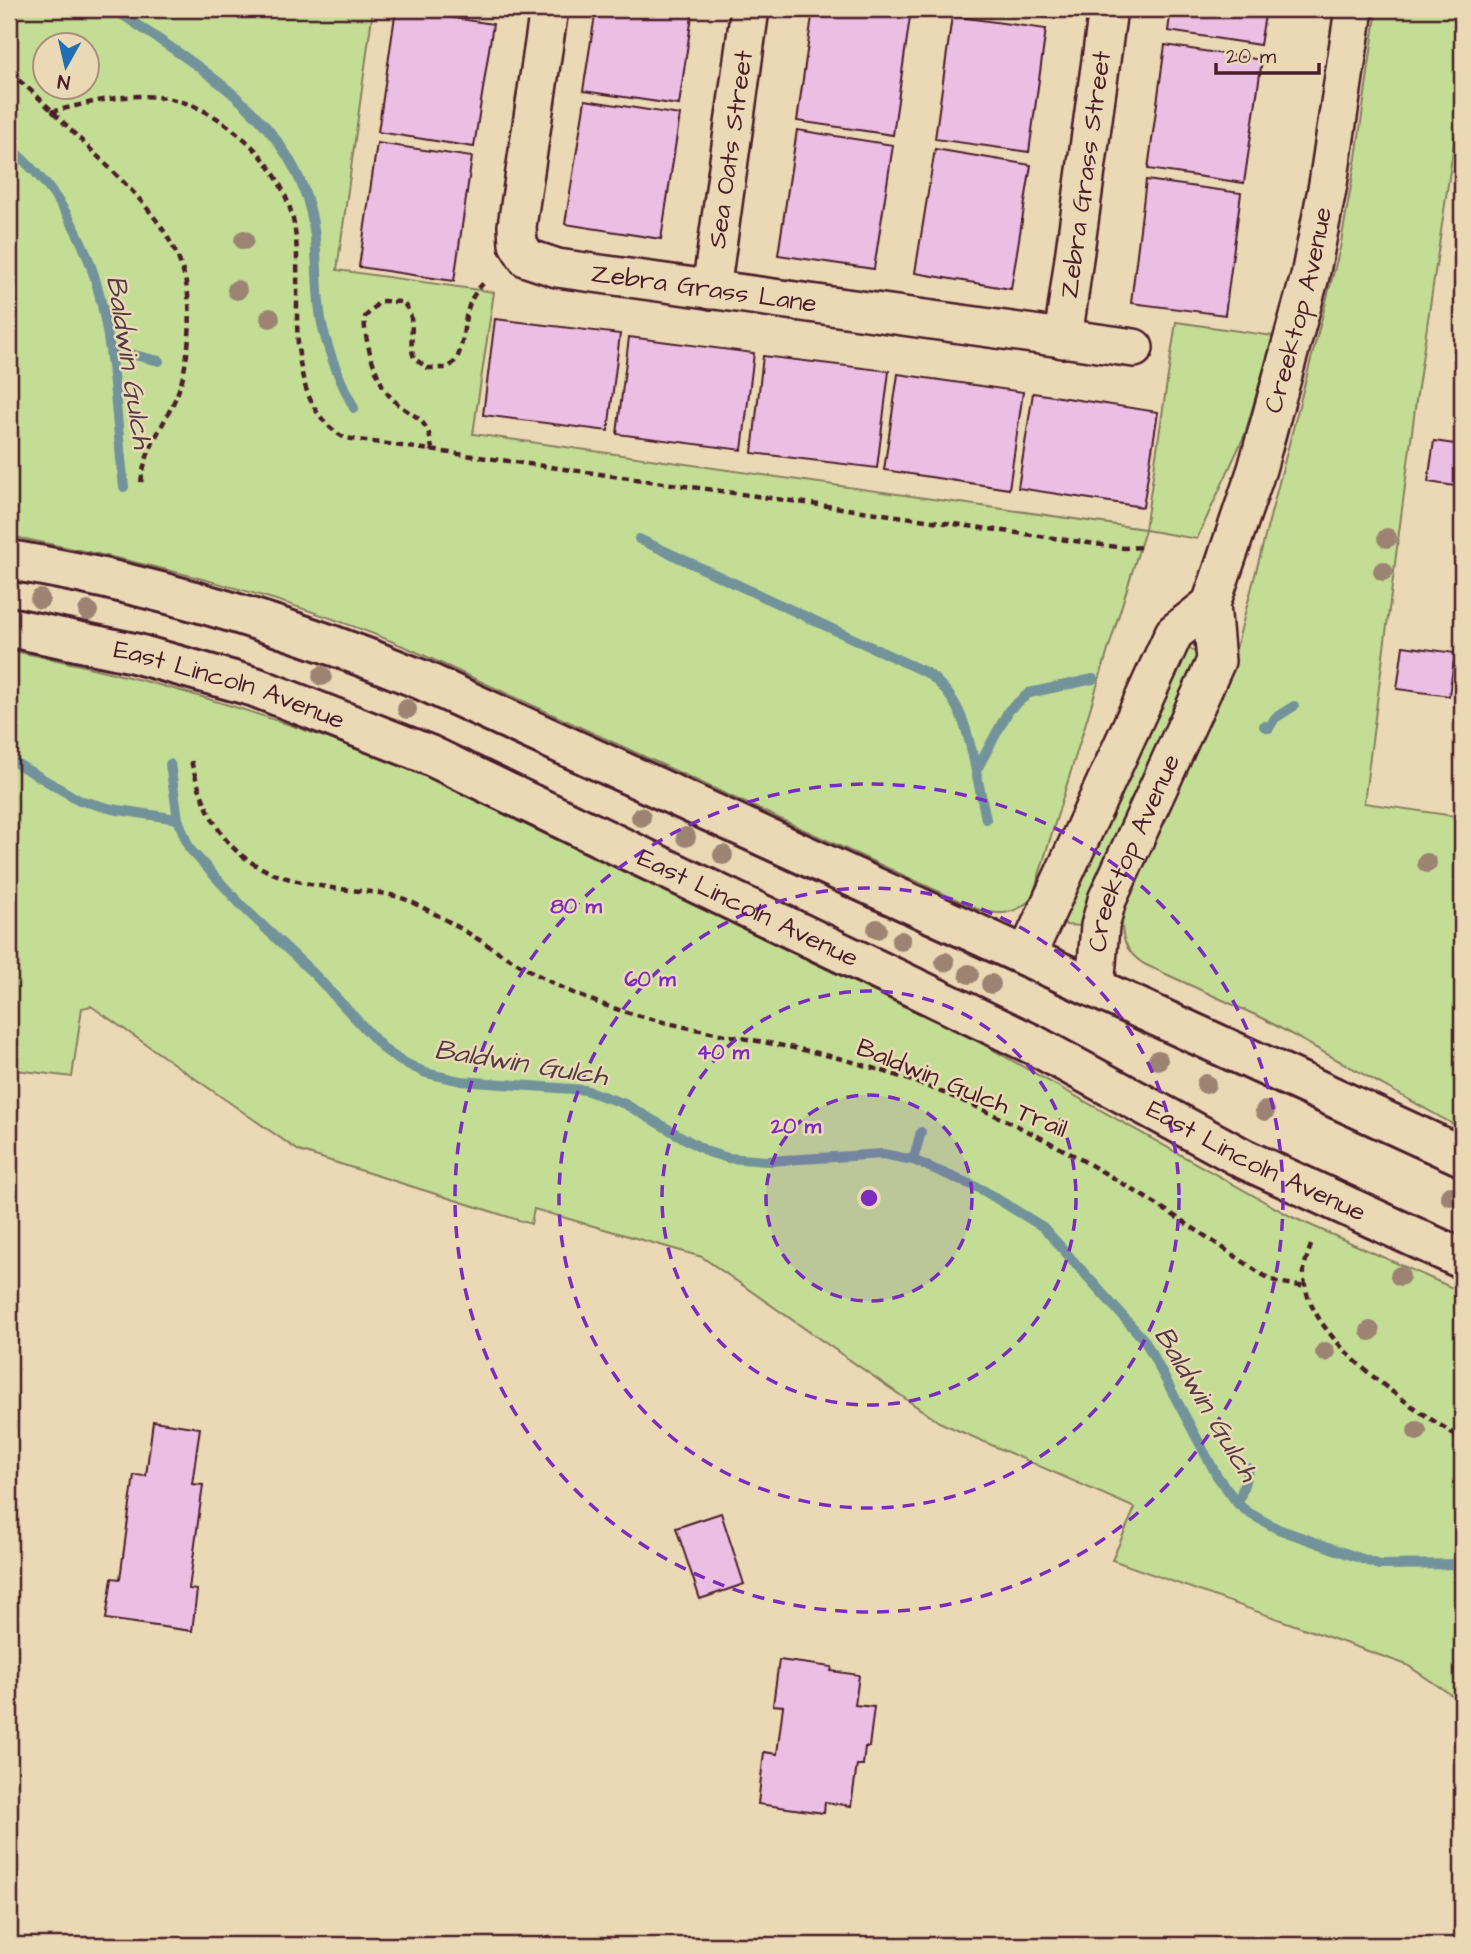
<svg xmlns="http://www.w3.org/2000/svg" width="1471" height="1954" font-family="'Architects Daughter',sans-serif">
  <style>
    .green { fill: #c4dd94; stroke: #877e60; stroke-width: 2; fill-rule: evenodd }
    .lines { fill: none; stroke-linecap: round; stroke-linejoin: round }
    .stream { stroke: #73939b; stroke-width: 10 }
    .building { fill: #ebbee3; stroke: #4a1f2b; stroke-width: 2 }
    .minor-casing { stroke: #4a1f2b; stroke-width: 42 }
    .major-casing { stroke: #4a1f2b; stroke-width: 44 }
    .path { stroke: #4a1f2b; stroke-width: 4.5; stroke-dasharray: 7 5; stroke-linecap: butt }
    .minor { stroke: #ebd9b6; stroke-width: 37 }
    .major { stroke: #ebd9b6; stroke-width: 38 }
    .tree { fill: #9c8372 }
    .ring { fill: none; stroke: #7b2cbf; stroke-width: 3.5; stroke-dasharray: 12 9 }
    .labels { text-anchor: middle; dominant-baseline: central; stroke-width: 5; stroke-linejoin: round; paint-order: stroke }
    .street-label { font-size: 26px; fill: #4a1f2b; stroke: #ebd9b6 }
    .water-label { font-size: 28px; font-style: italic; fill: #543c47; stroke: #ebd9b6 }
    .centre { fill: #7b2cbf; stroke: #ebd9b6; stroke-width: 3.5 }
    .ring-label { font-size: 21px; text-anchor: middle; font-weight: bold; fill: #7b2cbf; stroke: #ebd9b6; stroke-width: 5; stroke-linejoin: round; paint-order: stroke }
  </style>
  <rect width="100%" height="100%" fill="#ebd9b6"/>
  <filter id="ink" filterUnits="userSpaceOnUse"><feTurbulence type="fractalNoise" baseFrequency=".0143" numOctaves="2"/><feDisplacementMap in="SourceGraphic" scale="14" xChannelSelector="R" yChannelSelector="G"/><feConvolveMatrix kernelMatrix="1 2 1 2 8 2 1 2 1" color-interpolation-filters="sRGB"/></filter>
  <g filter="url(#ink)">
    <path class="green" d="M9,9h364l-36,261 157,22 -21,142 672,95 31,-207 97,14 -28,98 -48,105 -52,-9 -113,368c-16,17 -34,18 -55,11l-567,-260c-128,-55 -265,-87 -401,-113zM46,46h42v42h-42z
      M1377,9h85v80l-46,312 -52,402 98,14v312l-200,-111 -118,-54c-21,-13 -24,-31 -21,-55l112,-257 105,-404 16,-90z
      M1191,649l8,7 -116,270 -17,-1 -6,-8 124,-266z
      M9,650c143,28 279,69 413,125l555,266 315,176 170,75v410l-55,-37 -295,-105 23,-52 -196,-86 -237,-165 -168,-48 -3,15 -232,-73 -208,-145 -9,2 -10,69 -63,-8z"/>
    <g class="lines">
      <path class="stream" d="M114,9c83,58 184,110 200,220 4,30 2,60 7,90 6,32 18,60 33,89
        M9,147c108,90 100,212 115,340
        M110,349l49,12
        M639,539l288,134c34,25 41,58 49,98
        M1264,726l5,2 6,-10 19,-12
        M9,759l70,41 33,9 66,10
        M170,764l8,55 11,29 53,58 72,68 71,76 14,10 27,13 35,8 124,9 40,14 83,48 20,6 40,3 115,-7 30,6 68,29 62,38 102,114 72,135 21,28 11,9 29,16 101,36 83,-1
        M986,819l-10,-48 33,-61 20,-17 64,-14
        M913,1160l8,-28
        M1238,1504l11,-36"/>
    </g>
    <path class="building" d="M396,9l97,15 -19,123 -96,-15z
      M596,9h97l-14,96 -96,-14z
      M813,9l98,1 -18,125 -96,-14z
      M972,9h80l-1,9z
      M1171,9h95l-6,36 -92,-14z
      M952,16l94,13 -17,123 -94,-13z
      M1165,45l97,15 -18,123 -96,-14z
      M585,100l95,15 -19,124 -96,-15z
      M797,130l96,15 -19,124 -96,-14z
      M377,143l95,14 -18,124 -95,-14z
      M935,149l96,16 -20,124 -96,-16z
      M1146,180l95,13 -16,122 -94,-12z
      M495,319l125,15 -12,97 -125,-16z
      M629,337l125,16 -12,97 -125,-16z
      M763,356l126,15 -12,97 -125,-15z
      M898,374l125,18 -14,97 -125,-19z
      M1033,393l125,19 -15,95 -125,-19z
      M1434,441l28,4v42l-34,-5z
      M1403,646l52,7 -6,43 -52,-7z
      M153,1421l47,7 -8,56 11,1 -14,104 8,1 -5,41 -86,-12 6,-41 8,1 14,-104 12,1z
      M721,1513l23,71 -44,15 -24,-71z
      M779,1660l53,7 -1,4 28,4 -4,30 19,2 -5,40h-4l-2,18h-6l-6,41 -26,-4 -1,11 -66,-9 6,-52 13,2 6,-48 -10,-1z"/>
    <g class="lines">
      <g class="minor-casing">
        <g id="minor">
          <path id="s1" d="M549,9l-32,217 1,18 9,14 30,10 577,80"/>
          <path id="s2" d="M711,290l39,-281"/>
          <path id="s3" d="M1063,339l45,-330"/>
          <path d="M1026,957l148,-324 37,-29"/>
          <path id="s4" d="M1095,988l5,-62 7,-26 109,-239 -5,-57 46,-135 53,-193 18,-92 26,-175"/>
        </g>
      </g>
      <g class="major-casing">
        <g id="major">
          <path d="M9,560c142,23 279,65 413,120l1040,476"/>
          <path id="s5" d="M9,627l125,26 121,34 174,68 605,290 210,114 218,100"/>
        </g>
      </g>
      <path class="path" d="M9,73c27,19 50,46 74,69 77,75 125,118 100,234 -9,39 -40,69 -42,109
        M51,112c68,-17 120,-31 181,17 29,22 50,50 60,86 17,65 -20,182 53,223l779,110 19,-1
        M432,451c-3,-40 -23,-31 -44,-57 -11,-13 -26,-60 -23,-77l15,-16 22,1c17,15 5,37 12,56l13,10h20c26,-14 6,-60 39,-87
        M191,761c24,89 56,115 148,128 23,3 46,2 68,11 62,28 117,74 181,99 87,34 183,39 272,65 147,43 277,124 401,210l16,8 29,5
        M1311,1245c-3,10 -8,20 -7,31 2,64 110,133 158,163"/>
      <use href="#minor" class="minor"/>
      <use href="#major" class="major"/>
    </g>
    <g class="tree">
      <circle cx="244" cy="240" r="10"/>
      <circle cx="237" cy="290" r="10"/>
      <circle cx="270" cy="318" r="10"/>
      <circle cx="1387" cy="538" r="10"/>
      <circle cx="1383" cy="571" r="10"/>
      <circle cx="40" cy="599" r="10"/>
      <circle cx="88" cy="611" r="10"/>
      <circle cx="322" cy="676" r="10"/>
      <circle cx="407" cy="709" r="10"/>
      <circle cx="641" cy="817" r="10"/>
      <circle cx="686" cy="837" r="10"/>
      <circle cx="723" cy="855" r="10"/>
      <circle cx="1427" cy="863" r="10"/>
      <circle cx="877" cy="929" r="10"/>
      <circle cx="901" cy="941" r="10"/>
      <circle cx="945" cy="962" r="10"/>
      <circle cx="969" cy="974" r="10"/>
      <circle cx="991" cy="984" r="10"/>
      <circle cx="1158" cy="1060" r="10"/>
      <circle cx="1206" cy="1084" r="10"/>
      <circle cx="1265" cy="1111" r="10"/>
      <circle cx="1450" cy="1196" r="10"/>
      <circle cx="1400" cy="1276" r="10"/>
      <circle cx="1370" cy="1331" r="10"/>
      <circle cx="1325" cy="1352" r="10"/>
      <circle cx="1417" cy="1431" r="10"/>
    </g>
  </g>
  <circle cx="869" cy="1198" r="103" fill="#7b2cbf" fill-opacity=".12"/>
  <g class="ring">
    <circle cx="869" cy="1198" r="103"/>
    <circle cx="869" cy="1198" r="207"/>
    <circle cx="869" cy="1198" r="310"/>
    <circle cx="869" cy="1198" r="414"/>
  </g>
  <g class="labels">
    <g class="street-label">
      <text stroke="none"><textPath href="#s2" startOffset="142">Sea Oats Street</textPath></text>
      <text stroke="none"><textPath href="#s3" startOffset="166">Zebra Grass Street</textPath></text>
      <text stroke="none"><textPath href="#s1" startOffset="434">Zebra Grass Lane</textPath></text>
      <text stroke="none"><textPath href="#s4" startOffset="716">Creektop Avenue</textPath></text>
      <text stroke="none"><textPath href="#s5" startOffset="228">East Lincoln Avenue</textPath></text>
      <text stroke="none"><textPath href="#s4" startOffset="142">Creektop Avenue</textPath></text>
      <text stroke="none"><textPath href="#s5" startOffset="794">East Lincoln Avenue</textPath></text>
      <text transform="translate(962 1088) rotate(22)">Baldwin Gulch Trail</text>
      <text stroke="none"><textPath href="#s5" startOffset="1362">East Lincoln Avenue</textPath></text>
    </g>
    <g class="water-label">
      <text transform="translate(129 362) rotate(81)">Baldwin Gulch</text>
      <text transform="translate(521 1063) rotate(9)">Baldwin Gulch</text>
      <text transform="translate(1206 1404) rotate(59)">Baldwin Gulch</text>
    </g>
  </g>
  <circle cx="869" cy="1198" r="10" class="centre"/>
  <g class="ring-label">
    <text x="576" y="913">80 m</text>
    <text x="650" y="986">60 m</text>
    <text x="723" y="1059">40 m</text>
    <text x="796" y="1133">20 m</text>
  </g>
  <rect width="1471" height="1954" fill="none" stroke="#ebd9b6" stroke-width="35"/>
  <rect x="18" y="18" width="1436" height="1919" fill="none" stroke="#4a1f2b" stroke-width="2.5" filter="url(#ink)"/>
  <g transform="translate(66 66) rotate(188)"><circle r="33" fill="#ebd9b6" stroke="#ab8f7e" stroke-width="2"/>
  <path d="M0-5L12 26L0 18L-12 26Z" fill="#1f6fb2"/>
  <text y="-10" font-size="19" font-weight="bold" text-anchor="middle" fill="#4a1f2b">N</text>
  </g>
  <path d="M1216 63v10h103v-10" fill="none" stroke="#4a1f2b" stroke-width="3.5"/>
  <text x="1226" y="63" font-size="21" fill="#4a1f2b" stroke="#ebd9b6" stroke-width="5" paint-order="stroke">20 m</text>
</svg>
